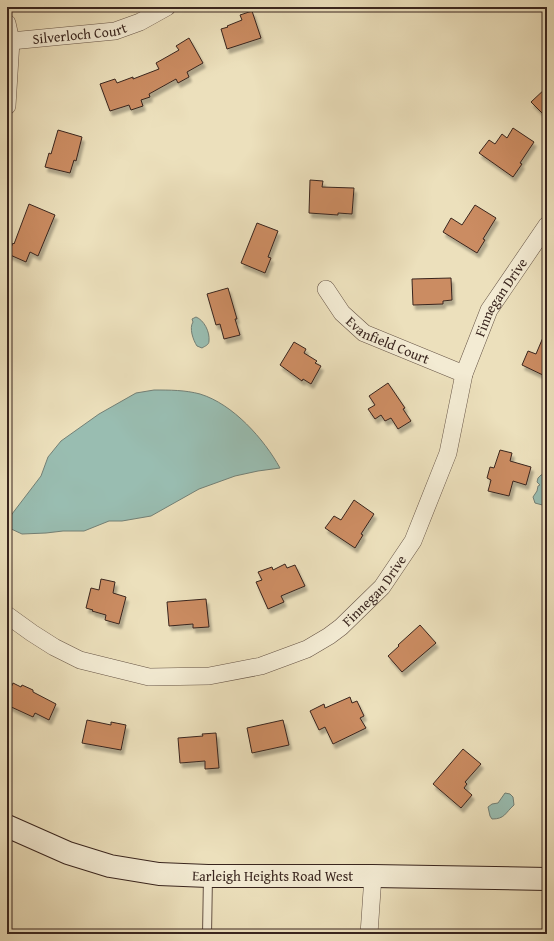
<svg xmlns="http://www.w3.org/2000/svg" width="554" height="941" font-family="'Gentium Book Plus',serif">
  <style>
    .water { fill: #99bdb1; stroke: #738076 }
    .building { fill: #cb8c62; stroke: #39251e; filter: url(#shadow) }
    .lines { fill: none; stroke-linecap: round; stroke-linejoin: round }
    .lane-casing { stroke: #665446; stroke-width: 10 }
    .street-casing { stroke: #665446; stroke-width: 18 }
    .secondary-casing { stroke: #39251e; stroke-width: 24 }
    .lane { stroke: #f3ebd3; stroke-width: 8 }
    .street { stroke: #f3ebd3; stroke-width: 17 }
    .secondary { stroke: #f3ebd3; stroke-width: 22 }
    .labels { text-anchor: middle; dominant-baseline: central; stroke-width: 3.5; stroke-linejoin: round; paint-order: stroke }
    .street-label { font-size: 14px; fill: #39251e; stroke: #f3ebd3 }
  </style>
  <defs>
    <filter id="shadow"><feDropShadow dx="2.5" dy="4.5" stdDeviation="1" flood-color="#0004"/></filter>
  </defs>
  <rect width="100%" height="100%" fill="#ece0bc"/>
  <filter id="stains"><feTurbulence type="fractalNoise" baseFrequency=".005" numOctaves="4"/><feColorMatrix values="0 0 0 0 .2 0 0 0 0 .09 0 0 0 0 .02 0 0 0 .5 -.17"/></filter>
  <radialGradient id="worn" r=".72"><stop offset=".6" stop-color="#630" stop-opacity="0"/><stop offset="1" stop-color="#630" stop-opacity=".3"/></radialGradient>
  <path class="water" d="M196,317c8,3 14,15 13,24 0,4 -4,5 -7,7l-5,-2c-4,-6 -8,-18 -4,-24l-1,-3z
    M154,390c16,0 31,0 46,4 33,10 64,45 80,74l-22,3 -23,5 -36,13 -48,27 -29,5h-13l-25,10h-21l-17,2 -24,1 -15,-7v-4l5,-9 29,-38 7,-19 13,-16 38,-27 37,-21z
    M547,473v33h-1l-11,-3 -2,-6 4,-6 1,-5 2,-1 -3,-3 1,-4 3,-3z
    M505,793l5,1 3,3 1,8c-9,8 -9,14 -22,14l-2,-3 -2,-9 4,-3 6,-1z"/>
  <path class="building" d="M252,11l9,27 -34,11 -6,-20 7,-2 -1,-1 15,-6 -2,-5z
    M189,38l14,25 -16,9 2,5 -11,6 -2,-4 -27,15 1,3 -9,3 2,6 -12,4 -2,-5 -19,6 -10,-27 15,-5 2,4 16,-6v2l26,-10 -3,-6 23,-13 -3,-4z
    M547,87v31l-16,-16z
    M513,128l21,14 -14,21 2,1 -9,13 -34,-24 10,-13 6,4 7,-10 5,4z
    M58,130l24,7 -6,24 -2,-1 -4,13 -25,-6 4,-14 2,1z
    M310,180l13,1 -1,6 32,1 -2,26 -14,-1v2l-29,-2z
    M29,204l26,11 -17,41 -8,-4 -4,10 -18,-8 5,-11 1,1z
    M475,205l21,13 -13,21 2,1 -8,13 -34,-21 8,-14 11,7z
    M257,223l21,8 -10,26 3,1 -6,15 -24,-10z
    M451,278l1,22 -9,1v3l-30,1 -1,-26z
    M228,288l9,31h-2l5,16 -16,4 -4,-15 -4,1 -9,-31z
    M547,328v49l-25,-12 6,-14 8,3z
    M294,342l12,7 -2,4 13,8 -2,2 6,3 -10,18 -8,-5 -1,2 -22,-16z
    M388,383l17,25 -2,1 8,12 -13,8 -7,-11 -6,3 -4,-6 -6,4 -7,-10 7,-4 -6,-9z
    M500,450l12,3 -2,8 21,6 -5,18 -13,-4 -4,15 -21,-5 3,-11 -4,-2 3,-11 4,1z
    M354,500l20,14 -13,20 2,1 -8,13 -30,-20 9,-12 7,4z
    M285,564l2,4 8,-3 10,21 -24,10 3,6 -16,7 -12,-27 6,-2 -4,-8 14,-5 1,3z
    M101,579l14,3 -2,11 13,4 -7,27 -14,-4 1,-5 -14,-4 1,-1 -7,-2 5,-20 8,2z
    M206,599l3,28 -16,1v-4l-24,2 -2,-24z
    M420,625l16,18 -34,29 -14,-16 11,-10 -1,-1z
    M13,683l8,4 1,-2 11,5v2l23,12 -7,16 -14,-7 -2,4 -26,-12v-8z
    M350,697l2,6 5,-2 7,15 -4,2 6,10 -33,16 -8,-17 -6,3 -9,-19 14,-7 1,4z
    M87,720l24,5v-3l15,3 -5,25 -39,-7z
    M283,720l6,25 -37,8 -5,-25z
    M216,733l3,35 -14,1v-8l-25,2 -2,-25 25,-2 -1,-2z
    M463,749l18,15 -16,18 2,2 -3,4 8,7 -11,13 -28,-24z"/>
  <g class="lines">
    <g class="lane-casing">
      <path id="lane" d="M207,934l1,-57"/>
    </g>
    <g class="street-casing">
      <g id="street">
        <path d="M7,23l4,18 -4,65"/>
        <path id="s1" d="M11,41l104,-10 25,-9 27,-15"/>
        <path id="s2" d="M326,289l16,24 22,20 100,41"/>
        <path id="s3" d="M7,615l25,18 22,14 26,13 69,17 60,-1 52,-10 46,-17 22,-13 12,-9 41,-40 31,-46 35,-88 16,-79 25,-64 58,-85"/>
        <path d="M369,934l4,-58"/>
      </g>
    </g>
    <g class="secondary-casing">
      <g id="secondary">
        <path id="s4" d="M7,826l61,27 42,13 49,8 49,2h165l174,3"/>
      </g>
    </g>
    <use href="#lane" class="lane"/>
    <use href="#street" class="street"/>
    <use href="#secondary" class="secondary"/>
  </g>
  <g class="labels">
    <g class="street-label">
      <text stroke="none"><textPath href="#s1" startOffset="69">Silverloch Court</textPath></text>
      <text stroke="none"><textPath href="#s3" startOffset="733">Finnegan Drive</textPath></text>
      <text stroke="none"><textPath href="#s2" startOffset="83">Evanfield Court</textPath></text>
      <text stroke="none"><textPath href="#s3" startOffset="409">Finnegan Drive</textPath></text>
      <text stroke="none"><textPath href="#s4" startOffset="274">Earleigh Heights Road West</textPath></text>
    </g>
  </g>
  <rect width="554" height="941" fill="none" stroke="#ece0bc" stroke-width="24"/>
  <rect x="8" y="8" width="538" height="925" fill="none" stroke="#39251e" stroke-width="2"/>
  <rect x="12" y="12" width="530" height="917" fill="none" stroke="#39251e"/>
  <rect width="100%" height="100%" filter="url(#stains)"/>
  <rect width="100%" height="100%" fill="url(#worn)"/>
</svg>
